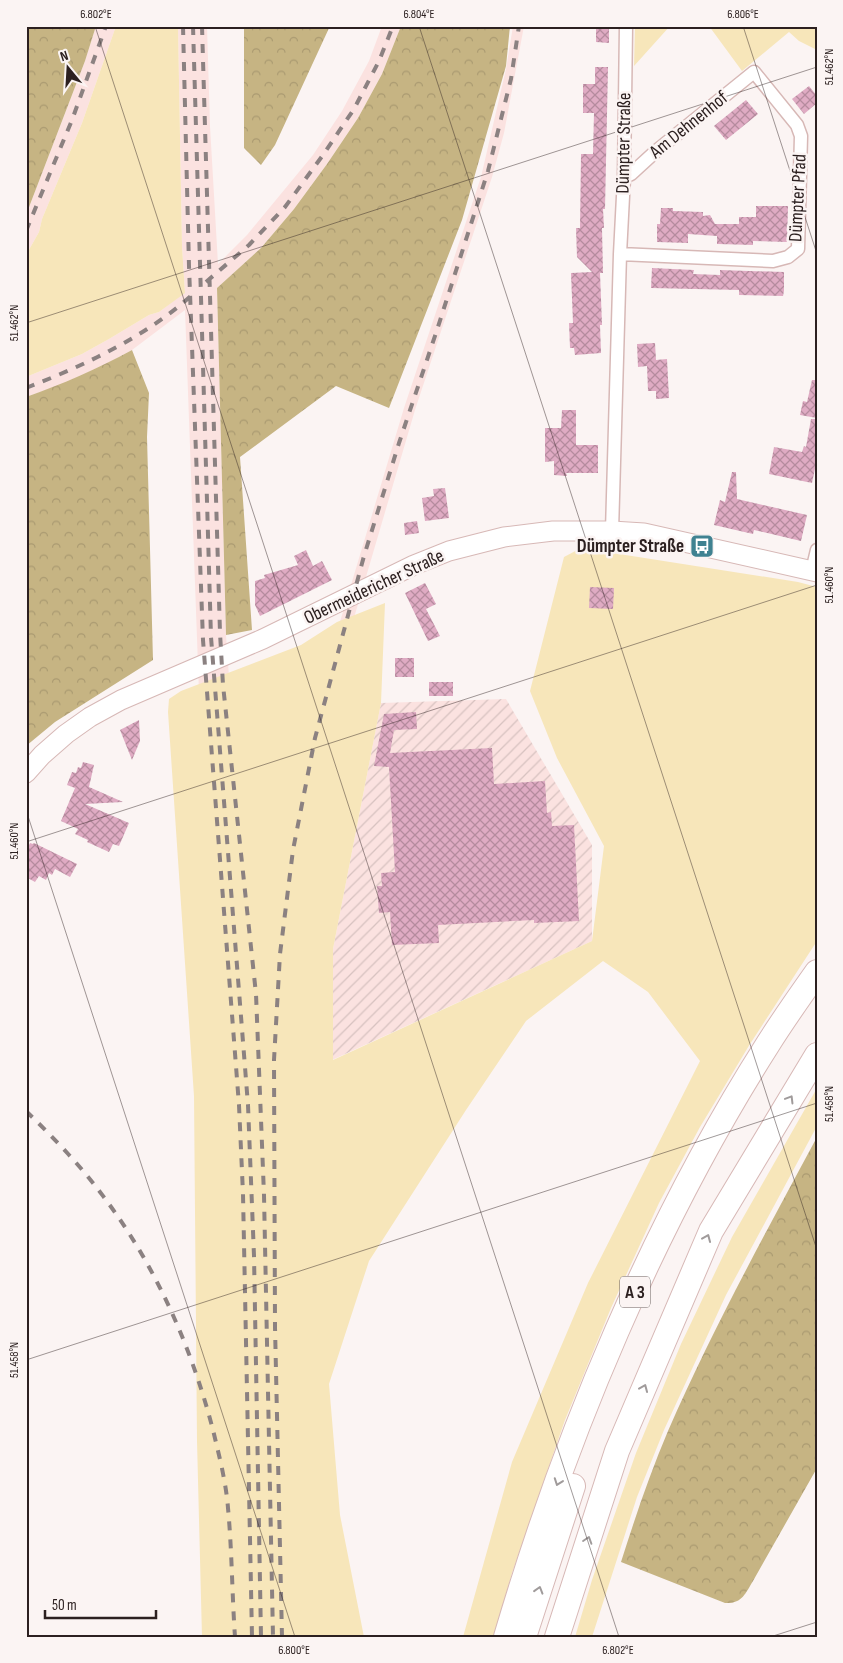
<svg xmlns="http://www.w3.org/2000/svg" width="843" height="1663" font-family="'Sofia Sans Condensed',sans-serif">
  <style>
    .built { fill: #fbe2e0 }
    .industrial { fill: url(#industrial-furrows) }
    .green { fill: #f7e6ba }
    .forest { fill: url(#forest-crowns) }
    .building { fill: url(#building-cross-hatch) }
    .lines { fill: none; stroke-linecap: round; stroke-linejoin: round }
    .street-casing { stroke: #d7b8b6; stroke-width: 15 }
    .secondary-casing { stroke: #d7b8b6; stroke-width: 21 }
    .highway-casing { stroke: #d7b8b6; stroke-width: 26 }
    .street { stroke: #fff; stroke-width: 12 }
    .secondary { stroke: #fff; stroke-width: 19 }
    .highway { stroke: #fff; stroke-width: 24 }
    .rail { stroke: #8b8181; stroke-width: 4; stroke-dasharray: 9 9; stroke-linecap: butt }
    .oneway { stroke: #a09b9b }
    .ticks { fill: none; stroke: #2c2020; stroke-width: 1; stroke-opacity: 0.45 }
    .labels { text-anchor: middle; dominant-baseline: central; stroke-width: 5; stroke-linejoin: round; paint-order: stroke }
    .shield { fill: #fbf4f3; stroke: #6a605f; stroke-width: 1 }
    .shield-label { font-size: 18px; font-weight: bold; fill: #2c2020 }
    .street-label { font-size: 19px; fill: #2c2020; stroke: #fbf4f3 }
    .poi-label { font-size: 19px; font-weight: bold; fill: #2c2020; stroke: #fbf4f3; text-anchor: end }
    .neatline { fill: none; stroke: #2c2020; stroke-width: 2 }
    .ticks-label { font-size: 12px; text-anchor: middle; fill: #2c2020 }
  </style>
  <defs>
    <pattern id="industrial-furrows" width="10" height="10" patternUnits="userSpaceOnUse" patternTransform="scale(1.25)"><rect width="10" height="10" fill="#fbe2e0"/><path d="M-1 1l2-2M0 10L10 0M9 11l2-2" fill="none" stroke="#d7c2c0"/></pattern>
    <pattern id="forest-crowns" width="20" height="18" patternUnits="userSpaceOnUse" patternTransform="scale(1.25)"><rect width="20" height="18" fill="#c6b483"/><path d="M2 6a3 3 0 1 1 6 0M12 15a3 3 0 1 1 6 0" fill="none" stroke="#aa9a71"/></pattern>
    <pattern id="building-cross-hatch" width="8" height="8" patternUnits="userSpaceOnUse" patternTransform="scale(1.25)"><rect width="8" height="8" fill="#dfabc3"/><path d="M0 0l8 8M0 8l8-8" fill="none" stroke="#b58b9e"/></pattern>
  </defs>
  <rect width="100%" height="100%" fill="#fbf4f3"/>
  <path class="built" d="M96,26h20l-34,97 -40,96 -3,13 -13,23v-40l59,-154z
    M178,26h29l3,100 8,138 29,-29 66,-80 29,-44 27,-50 13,-35h19l-19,48 -24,44 -31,46 -33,45 -33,39 -44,40 9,347 7,98 35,299 11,-123 9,-66 21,-106 30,-112 65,-217 77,-231 25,-108 7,-43h11l-20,107 -12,44 -77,233 -64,218 -30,111 -21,104 -10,63 -10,182 9,549h-42l-9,-342 -8,-187 -3,-77 -28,-338 -14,-383 -53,40 -20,11 -49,23 -37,13v-20l56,-23 27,-15 40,-24 10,-3 26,-20 -3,-46z"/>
  <path class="industrial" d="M506,699l86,146v96l-260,119 1,-111 48,-246z"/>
  <path class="green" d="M116,26h62l4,220 3,47 -26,19 -10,3 -40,24 -27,15 -56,23v-122l13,-23 3,-13 40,-96z
    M635,26h35l-36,40z
    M709,26h108v24l-18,-9 -10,-9 -47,39z
    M581,548l217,34 19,5v354l-67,103 -50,83 -41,76 -48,105 -46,112 -53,153 -18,64h-31l49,-175 76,-179 112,-222 -52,-69 -45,-31 -77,60 -60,89 -97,151 -40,123 11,131 24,122h-162l-5,-196 -3,-345 -26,-384 1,-13 12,-8 120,-46 36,-23 48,-19 -4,100 -48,246v111l259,-119 12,-95 -47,-88 -27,-67 34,-134z
    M817,1088v38l-91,169 -62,135 -27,67 -45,140h-17l17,-57 44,-127 45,-109 51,-107z"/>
  <path class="forest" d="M26,26h70l-11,35 -59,154z
    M244,26h86l-55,119 -14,20 -17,-17z
    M401,26h109l-4,40 -44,154 -73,188 -53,-22 -96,71 12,173 -26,5 -9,-347 44,-40 33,-39 33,-45 31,-46 24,-44z
    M132,350l17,43 -2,44 6,223 -98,62 -29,24v-349c37,-13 71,-28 106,-47z
    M817,1137v331l-64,113c-8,13 -11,23 -28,22l-104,-41c14,-44 29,-89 47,-131 44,-101 97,-197 149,-294z"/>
  <path class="building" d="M596,26h13v17l-13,-1z
    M595,67h13l-3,142h-2l1,19h-2l1,45h-3l2,52h-2l1,28 -26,2 -1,-7h-4l-1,-25h4l-2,-50 21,-1 -15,-15 -1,-29h4l1,-74h12l1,-41h-11v-29h12z
    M809,86l8,10v7l-13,11 -12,-15z
    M746,100l12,14 -32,26 -12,-14z
    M756,206h32l-1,36 -34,-1v4l-36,-1v-8l-29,-2v9l-31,-1v-18h3l1,-16h12v3l30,1v4l7,-1 5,9h24v-7h17z
    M652,268l42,2 -1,4 27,1v-5l64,2v19l-1,5 -44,-1v-5l-88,-2z
    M655,343l1,17 11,-1 2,39 -13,1v-8h-8l-1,-25 -9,1 -1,-23z
    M812,380h5v38l-17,-3 3,-14 4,1z
    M562,410h14v35h22v28h-32l1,3 -13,-1v-14l-9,1v-34h16z
    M811,419h6v40l-5,24 -43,-9 5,-27 28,5 2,-6 2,1z
    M732,472h4l1,27 70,16 -6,26 -47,-11 -1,4 -39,-9 6,-25 5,2z
    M445,488l4,30 -24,3 -3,-23 12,-2 -1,-7z
    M417,521l2,12 -14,2 -1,-12z
    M306,550l7,16 9,-5 10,19 -72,36 -5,-11v-24l10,-3 -1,-3 34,-10 -4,-9z
    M425,583l11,21 -10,5 14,27 -12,5 -23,-48z
    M590,587l24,1 -1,21 -24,-1z
    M395,658h19v19h-19z
    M429,682h24v14h-24z
    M416,712l1,17 -23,1 -4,23 102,-5 2,36 51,-3 2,32 4,-1 1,14 22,-1 5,96 -45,2v-3l-96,5 1,18 -47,2 -2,-33 -11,1 -2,-27h5l-1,-13 14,-1 -6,-105 -15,-1 10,-52z
    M139,720l1,21 -8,19 -12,-30z
    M83,762l11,3 -5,22 34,15 -38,2 44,19 -10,23 -6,-2 -4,8 -22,-10 1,-2 -13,-6 3,-5 -17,-8 14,-33 -8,-3 5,-13 4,1 2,-6 3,1z
    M30,843l3,1 1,-1 43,21 -7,13 -15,-8 -3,6 -3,-2 -3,7 -7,-4 -4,6 -9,-5v-26z"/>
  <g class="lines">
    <g class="street-casing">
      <path id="street" d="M620,254l153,7 15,-4 10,-8 3,-113 -4,-11 -43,-53 -99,80 -24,22 -7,3
        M612,531l8,-277 4,-77 2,-151
        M812,571l5,-21"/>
    </g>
    <g class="secondary-casing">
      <path id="secondary" d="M26,773l16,-18 24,-21 24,-17 31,-17 142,-61 151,-74 35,-14 55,-14 49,-6h59l32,2 173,39"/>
    </g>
    <g class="highway-casing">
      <path id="highway" d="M506,1637c60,-204 148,-414 262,-593 15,-24 32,-48 49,-72
        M524,1637l49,-151
        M557,1637l60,-186 94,-220 106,-176"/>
    </g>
    <use href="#street" class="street"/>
    <use href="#secondary" class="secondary"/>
    <use href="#highway" class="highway"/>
    <path class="rail" d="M183,26l6,240 14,374 36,465 4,89 9,443
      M193,26l18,611 37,468 6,151 7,381
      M202,26l18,607 3,52 33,309 8,201 9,442
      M26,231l46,-111 34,-94
      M206,282l43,-37 36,-38 38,-52 31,-46 25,-48 14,-35
      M26,388c59,-23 120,-51 167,-94
      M26,1111c26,25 52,52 74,81 54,70 91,153 113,238 6,25 13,52 15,78 4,43 4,86 7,129
      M282,1637l-7,-310 -1,-267 6,-106 13,-104 22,-112 49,-182 35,-113 37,-110 52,-162 23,-92 8,-53"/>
  </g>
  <defs><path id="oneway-chevron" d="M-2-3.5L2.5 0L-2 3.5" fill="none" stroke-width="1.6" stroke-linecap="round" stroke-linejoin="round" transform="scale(1.25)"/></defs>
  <g class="oneway">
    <use href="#oneway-chevron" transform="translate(790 1099) rotate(-59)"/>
    <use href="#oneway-chevron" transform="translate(707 1238) rotate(-67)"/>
    <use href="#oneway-chevron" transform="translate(644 1388) rotate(-67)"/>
    <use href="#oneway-chevron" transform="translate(558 1482) rotate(110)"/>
    <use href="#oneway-chevron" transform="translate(588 1540) rotate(-72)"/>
    <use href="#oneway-chevron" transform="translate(539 1590) rotate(-73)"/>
  </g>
  <path class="ticks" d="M95,26l524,1611M419,26l398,1224M743,26l74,228M26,323l791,-256M26,810l269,827M26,842l791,-257M26,1360l791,-257M770,1637l47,-15"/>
  <defs>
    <g id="bus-square" transform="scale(1.25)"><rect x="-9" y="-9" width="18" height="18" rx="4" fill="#3f8291" stroke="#fbf4f3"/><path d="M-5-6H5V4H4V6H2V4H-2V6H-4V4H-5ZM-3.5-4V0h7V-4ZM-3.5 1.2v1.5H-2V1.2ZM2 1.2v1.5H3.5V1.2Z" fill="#fff"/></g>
  </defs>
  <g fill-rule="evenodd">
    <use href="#bus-square" x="702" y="546"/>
  </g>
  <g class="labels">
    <rect class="shield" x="620" y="1276.5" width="30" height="31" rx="4"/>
    <g class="shield-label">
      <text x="635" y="1292">A 3</text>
    </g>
    <g class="street-label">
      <text transform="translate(689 125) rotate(-39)">Am Dehnenhof</text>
      <text transform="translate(624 143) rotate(-89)">Dümpter Straße</text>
      <text transform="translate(798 198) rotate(-87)">Dümpter Pfad</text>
      <text transform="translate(374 587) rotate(-25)">Obermeidericher Straße</text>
    </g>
    <g class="poi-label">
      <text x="684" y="546">Dümpter Straße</text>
    </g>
  </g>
  <rect width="843" height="1663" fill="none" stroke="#fbf4f3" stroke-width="55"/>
  <g transform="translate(68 68) rotate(342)" stroke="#fbf4f3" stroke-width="4" paint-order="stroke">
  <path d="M0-4L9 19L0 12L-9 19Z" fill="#2c2020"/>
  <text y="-8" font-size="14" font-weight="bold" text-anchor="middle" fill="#2c2020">N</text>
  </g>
  <path d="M45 1610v8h111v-8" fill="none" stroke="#2c2020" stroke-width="2.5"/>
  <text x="52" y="1610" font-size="15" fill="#2c2020" stroke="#fbf4f3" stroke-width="4" paint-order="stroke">50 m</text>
  <rect x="28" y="28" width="788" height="1608" class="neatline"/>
  <g class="ticks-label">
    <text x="96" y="18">6.802°E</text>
    <text x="419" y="18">6.804°E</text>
    <text x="743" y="18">6.806°E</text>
    <text transform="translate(829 67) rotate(-90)" y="4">51.462°N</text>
    <text transform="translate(14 323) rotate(-90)" y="4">51.462°N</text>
    <text transform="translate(829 585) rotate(-90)" y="4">51.460°N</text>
    <text transform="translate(14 841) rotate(-90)" y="4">51.460°N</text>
    <text transform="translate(829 1104) rotate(-90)" y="4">51.458°N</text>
    <text transform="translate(14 1360) rotate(-90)" y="4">51.458°N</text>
    <text x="294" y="1654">6.800°E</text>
    <text x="618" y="1654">6.802°E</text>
  </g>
</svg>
